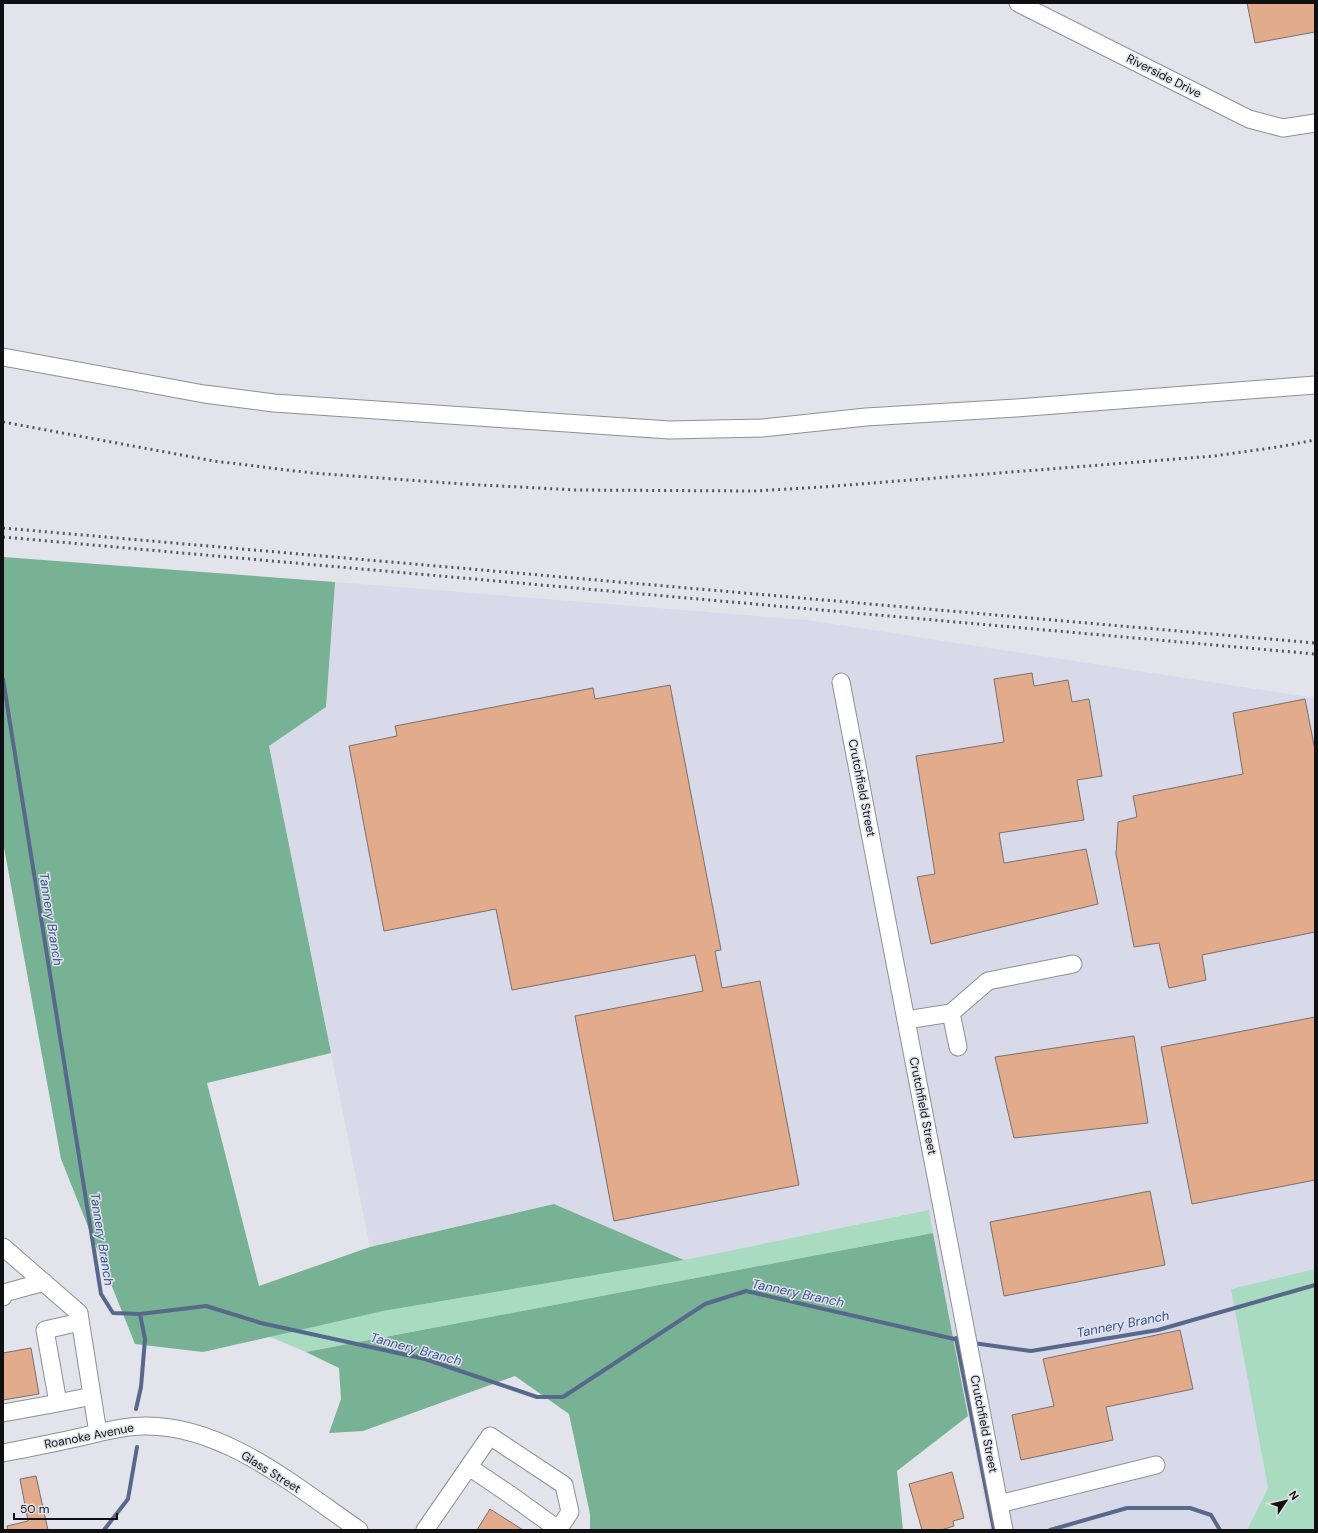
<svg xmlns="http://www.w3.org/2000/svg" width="1318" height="1533" font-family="'DM Sans',sans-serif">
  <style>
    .built { fill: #d8daea }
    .green { fill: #a8dbc0 }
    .forest { fill: #76b293 }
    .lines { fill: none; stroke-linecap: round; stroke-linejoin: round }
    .stream { stroke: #58688b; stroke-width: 4 }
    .building { fill: #e2ab8c; stroke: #78706c }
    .minor-casing { stroke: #8e8f97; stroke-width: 19 }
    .minor { stroke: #fff; stroke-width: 17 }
    .rail { stroke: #56565b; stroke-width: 3; stroke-dasharray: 2 4; stroke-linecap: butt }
    .labels { text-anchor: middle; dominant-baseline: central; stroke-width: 3; stroke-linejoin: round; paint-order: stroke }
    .street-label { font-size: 12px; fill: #101013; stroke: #e2e3eb }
    .water-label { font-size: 13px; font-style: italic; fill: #35508e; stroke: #e2e3eb }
  </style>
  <rect width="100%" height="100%" fill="#e2e3eb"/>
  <path class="built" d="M335,582l472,38 508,78v571l-83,20 36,199 -21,42h-257l-61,-320 -245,50 -130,-56 -184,43 -101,-502 57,-38z"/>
  <path class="green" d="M929,1210l4,23 -627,119 -38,-16 115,-25 301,-51z
    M1315,1269v261h-68l21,-42 -37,-199z"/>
  <path class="forest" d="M3,557l332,25 -9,125 -57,39 62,307 -124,30 52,203 111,-39 184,-43 130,56 -301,51 -180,41 -68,-8 -74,-185 -58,-317z
    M933,1233l35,183 -71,55 6,59h-313v-16l-21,-100 -54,-38 -152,55 -34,2 12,-34 -2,-31 -33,-16z"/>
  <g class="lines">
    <path class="stream" d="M3,679l98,615 12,19 27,1 66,-8 55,17 164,36 112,38h26l142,-93 41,-13 217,50
      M956,1338l38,192
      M973,1343l58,8 127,-21 157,-45
      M136,1409l5,-22 4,-48 -5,-25
      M104,1530l24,-31 9,-52
      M1050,1530l77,-22h63l21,7 9,15"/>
  </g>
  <path class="building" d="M1247,3h68v29l-60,11z
    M1032,673l2,13 34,-6 4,22 17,-3 13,77 -25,4 7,40 -85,13 5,30 82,-14 12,55 -167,40 -14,-67 18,-3 -19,-118 88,-14 -10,-63z
    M670,685l51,265 -6,1 7,37 38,-7 39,204 -185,36 -39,-205 128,-25 -8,-36 -183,35 -16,-81 -112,22 -35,-185 48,-10 -2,-10 198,-38 2,11z
    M1305,699l10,51v182l-113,23 4,25 -37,8 -10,-45 -25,4 -18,-93 2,-32 19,-5 -4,-21 110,-22 -10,-61z
    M1315,1017v163l-123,24 -31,-157z
    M1134,1036l14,87 -134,15 -19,-81z
    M1150,1191l15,74 -161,31 -14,-74z
    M1180,1330l13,59 -87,18 7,33 -92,20 -9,-45 42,-9 -11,-47z
    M31,1348l8,46 -36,6v-47z
    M952,1472l12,46 -11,3 1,5 -13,4h-19l-13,-46z
    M36,1476l12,54h-40l-1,-4 21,-5 -8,-42z
    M490,1509l33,21h-46z"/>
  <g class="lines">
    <g class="minor-casing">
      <path id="minor" d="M1018,3l231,116 34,9 32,-5
        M3,357l201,37 70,9 395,27 93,-2 104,-11 150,-9 299,-23
        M841,682l163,848
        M951,1013l37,-32 85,-17
        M906,1020l45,-7 7,34
        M3,1247l76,66 19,120
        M3,1297l1,-4 40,-11
        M80,1322l-35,8 13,73 34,-7
        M3,1413l55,-10
        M3,1453c29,-6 58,-11 86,-18 17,-4 37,-9 54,-9 80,-2 153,61 216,104
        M469,1467l40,27 50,36
        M999,1504l157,-39
        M425,1530l65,-94 74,49 6,27 -12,18"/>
    </g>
    <use href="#minor" class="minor"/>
    <path class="rail" d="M3,422l211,39 98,12 151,11 113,6 178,1 68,-4 392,-31 64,-9 37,-7
      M3,528l1312,115
      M3,537l1312,117"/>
  </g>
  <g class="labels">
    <g class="street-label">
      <text transform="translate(1164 76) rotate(27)">Riverside Drive</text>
      <text transform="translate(862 788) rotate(79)">Crutchfield Street</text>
      <text transform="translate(923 1106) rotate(79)">Crutchfield Street</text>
      <text transform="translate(984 1424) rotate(79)">Crutchfield Street</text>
      <text transform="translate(89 1436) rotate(-11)">Roanoke Avenue</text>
      <text transform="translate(271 1472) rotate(32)">Glass Street</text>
    </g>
    <g class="water-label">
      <text transform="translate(51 919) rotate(81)">Tannery Branch</text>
      <text transform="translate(102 1239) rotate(81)">Tannery Branch</text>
      <text transform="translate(798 1293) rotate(12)">Tannery Branch</text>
      <text transform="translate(1123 1324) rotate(-11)">Tannery Branch</text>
      <text transform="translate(416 1349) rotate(15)">Tannery Branch</text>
    </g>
  </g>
  <rect width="1318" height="1533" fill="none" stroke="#101013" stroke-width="8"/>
  <g transform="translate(1286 1501) rotate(55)" stroke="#e2e3eb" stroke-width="3" paint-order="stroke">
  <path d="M0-3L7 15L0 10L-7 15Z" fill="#101013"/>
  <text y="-6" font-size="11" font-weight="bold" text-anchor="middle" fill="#101013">N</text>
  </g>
  <path d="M14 1513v6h103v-6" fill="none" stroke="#101013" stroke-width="2"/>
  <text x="20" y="1513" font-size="12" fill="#101013" stroke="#e2e3eb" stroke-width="3" paint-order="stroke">50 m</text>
</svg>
